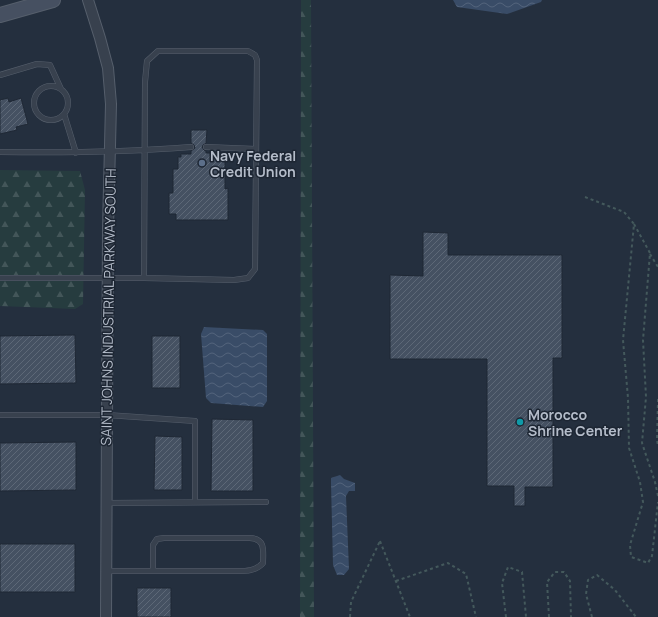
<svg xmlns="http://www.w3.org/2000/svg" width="658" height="617" font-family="Manrope,sans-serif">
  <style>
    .forest { fill: url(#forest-firs) }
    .water { fill: url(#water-waves) }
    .building { fill: url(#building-hatch); stroke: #1f2835 }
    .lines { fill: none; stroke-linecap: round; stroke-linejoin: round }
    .lane-casing { stroke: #565f6c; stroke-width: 6 }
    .street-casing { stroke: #565f6c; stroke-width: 12 }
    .secondary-casing { stroke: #565f6c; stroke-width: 16 }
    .path { stroke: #44595c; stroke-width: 2; stroke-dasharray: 3 3; stroke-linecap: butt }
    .lane { stroke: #38414e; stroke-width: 5 }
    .street { stroke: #38414e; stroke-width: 10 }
    .secondary { stroke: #465061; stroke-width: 14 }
    .service-dot { fill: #5c6f8a; stroke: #1d2633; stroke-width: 1.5 }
    .culture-dot { fill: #0f9aa8; stroke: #1d2633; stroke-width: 1.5 }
    .labels { text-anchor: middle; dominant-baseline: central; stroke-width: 3; stroke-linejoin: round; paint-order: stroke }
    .poi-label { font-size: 14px; font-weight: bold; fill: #b4bcc9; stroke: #1d2633; text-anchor: start }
    .street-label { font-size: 14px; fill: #b4bcc9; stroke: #1d2633 }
  </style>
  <defs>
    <pattern id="forest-firs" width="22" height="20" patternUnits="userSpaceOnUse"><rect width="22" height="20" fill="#263c3f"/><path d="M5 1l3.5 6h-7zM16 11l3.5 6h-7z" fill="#435659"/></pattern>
    <pattern id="water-waves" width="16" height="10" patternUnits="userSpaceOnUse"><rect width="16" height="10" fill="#394c67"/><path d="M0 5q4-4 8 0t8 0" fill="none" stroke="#53647b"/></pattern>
    <pattern id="building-hatch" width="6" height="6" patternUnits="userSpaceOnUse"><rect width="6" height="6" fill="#455162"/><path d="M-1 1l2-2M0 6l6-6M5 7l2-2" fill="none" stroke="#5d6877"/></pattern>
  </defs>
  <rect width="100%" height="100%" fill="#242f3e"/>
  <path class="forest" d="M301,0h10l3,617h-14z
    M0,170l80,1 5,19 -2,114 -8,5 -75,-3z"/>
  <path class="water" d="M453,0h89l-1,2 -34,12 -50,-7z
    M204,327l59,3 4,4v67l-4,6 -52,-4 -5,-5 -5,-64z
    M340,475l4,4 11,4v8h-6l-3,5 3,73 -5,6h-7l-4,-10 -2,-82v-5z"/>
  <path class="building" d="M8,98l1,4 12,-4 7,26 -12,3 1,3 -17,4v-34z
    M191,130h16l-1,13 -3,2 -1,2 2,3 2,1v2h19v36l3,-1v32h-52v-6h-7v-21h4v-24h5v-12h3v-3h10v-3l4,-3 -1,-3 -3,-2z
    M423,232l25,1v22h114v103h-9v129h-28v19h-11v-20h-27v-127h-97v-84l33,1z
    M75,335l1,48 -76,1v-48z
    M152,336h28v52h-28z
    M212,419l41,1v71h-42z
    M155,436l27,1v53h-28z
    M76,442v48l-76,1v-48z
    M0,544h75v48h-75z
    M137,588h34v29h-34z"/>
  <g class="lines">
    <g class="lane-casing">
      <path id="lane" d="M0,75l37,-11 13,1 11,24
        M34 103a17 17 0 1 1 34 0a17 17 0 1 1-34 0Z
        M64,114l12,39
        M206,147l50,2
        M0,152c64,1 128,0 191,-5
        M0,278h144l1,-196 2,-21 11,-10h90l7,4 2,5 -2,209 -7,9 -14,2 -90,-2
        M0,415h107l88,6v81
        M106,503l160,-1
        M106,571h127c11,0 22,1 30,-8 0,-12 3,-24 -13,-25h-86l-7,1 -4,6v26"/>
    </g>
    <g class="street-casing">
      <path id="street" d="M88,0l12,38 8,30 3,36 -3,124 -2,389"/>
    </g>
    <g class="secondary-casing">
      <path id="secondary" d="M0,15l53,-15"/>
    </g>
    <path class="path" d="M585,197l39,15 10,12 -11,116 5,58 1,50 11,34 3,20 -13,43 1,12 17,6 4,-7 6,-54
      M634,224l16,29 -7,87 3,57 -4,46 13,39 3,14
      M650,254l8,13
      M658,399l-1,41 1,6
      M380,541l30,76
      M396,581l52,-18 18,11 10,43
      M350,617l1,-15 29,-61
      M506,617l-4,-34 6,-16 14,5 4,45
      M549,617l-2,-35 8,-10h9l6,9 1,36
      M592,617l-6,-23 2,-14 9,-5 18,15 21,27"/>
    <use href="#lane" class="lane"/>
    <use href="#street" class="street"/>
    <use href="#secondary" class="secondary"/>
  </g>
  <circle class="service-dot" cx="202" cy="163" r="4"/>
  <circle class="culture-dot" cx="520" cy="422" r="4"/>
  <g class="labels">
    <g class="poi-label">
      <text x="210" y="155">Navy Federal<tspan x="210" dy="16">Credit Union</tspan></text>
      <text x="528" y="414">Morocco<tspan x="528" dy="16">Shrine Center</tspan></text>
    </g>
    <g class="street-label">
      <text transform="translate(108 307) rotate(-89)">SAINT JOHNS INDUSTRIAL PARKWAY SOUTH</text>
    </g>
  </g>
</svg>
